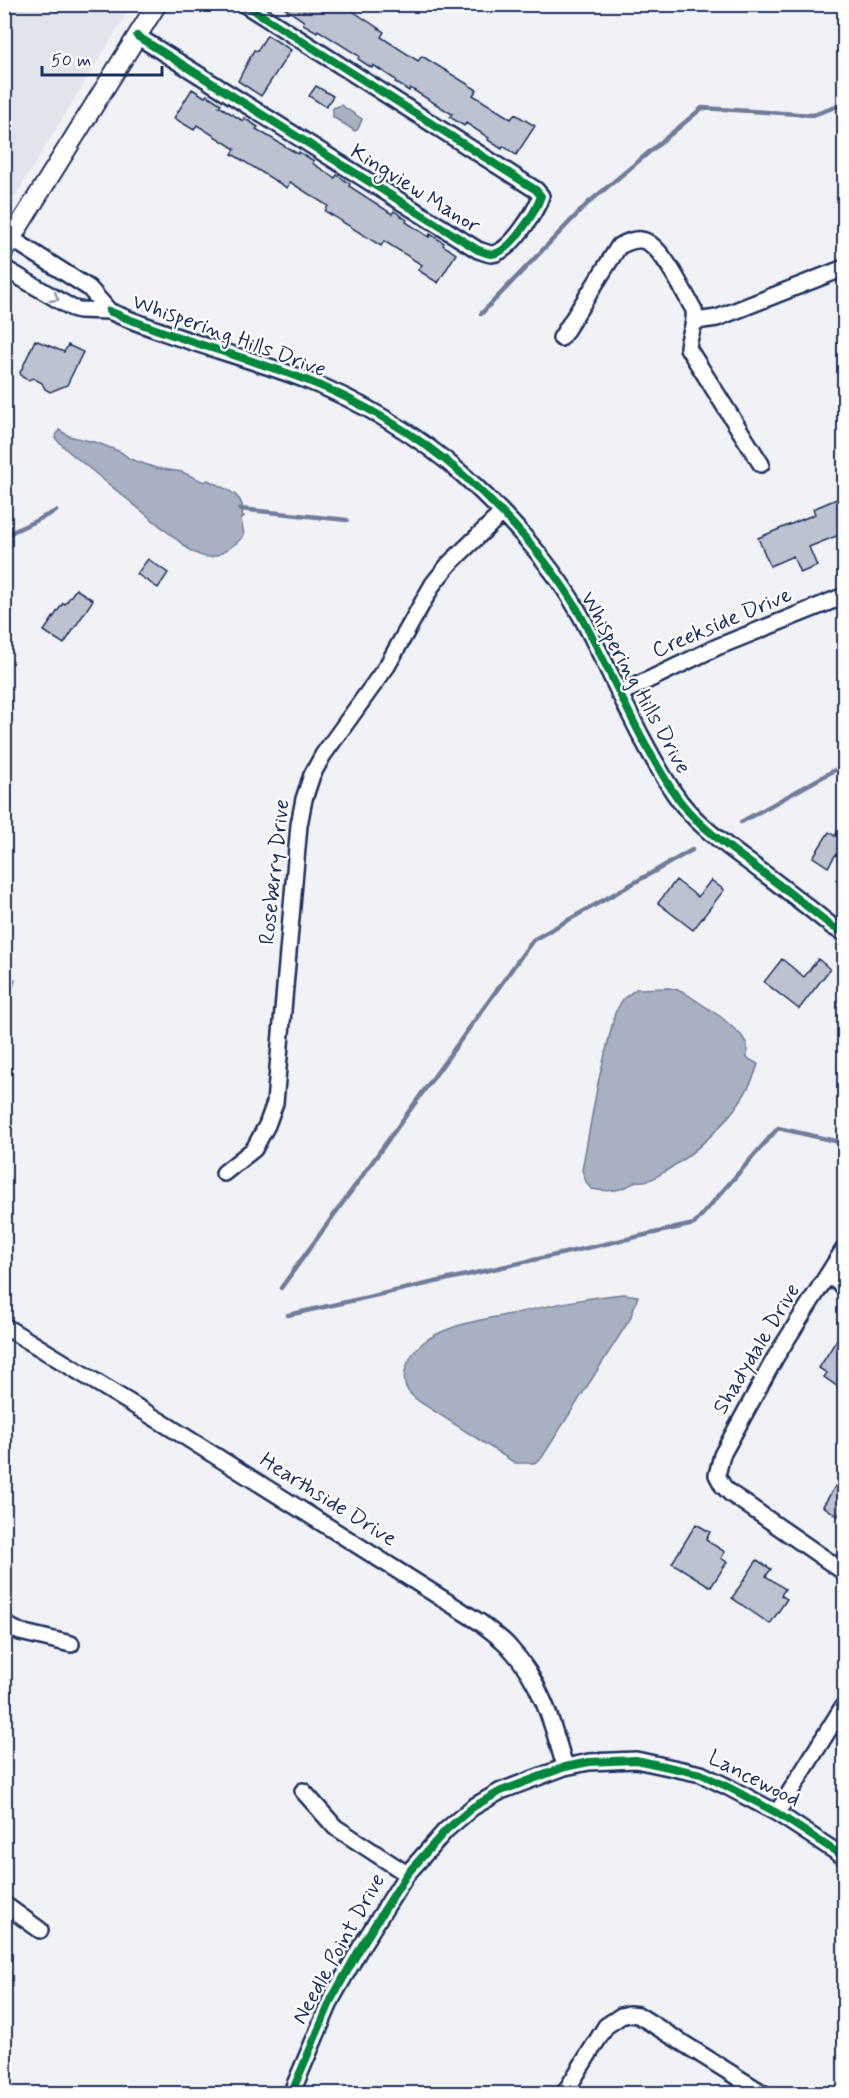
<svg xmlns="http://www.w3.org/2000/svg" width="849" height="2098" font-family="Mynerve,sans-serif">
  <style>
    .built { fill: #e1e4ea }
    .water { fill: #a8b0c2; stroke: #707c9a; stroke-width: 1.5 }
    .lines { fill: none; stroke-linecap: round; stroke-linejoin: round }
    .stream { stroke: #707c9a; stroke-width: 4.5 }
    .building { fill: #bcc2d0; stroke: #1b2f5e; stroke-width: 1.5 }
    .minor-casing { stroke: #1b2f5e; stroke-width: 20 }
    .tertiary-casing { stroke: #1b2f5e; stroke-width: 22 }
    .minor { stroke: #fff; stroke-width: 15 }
    .tertiary { stroke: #fff; stroke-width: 18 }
    .cycleway-casing { stroke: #fff; stroke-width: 11 }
    .cycleway { stroke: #00873e; stroke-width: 8 }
    .oneway { stroke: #8d97ae }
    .labels { text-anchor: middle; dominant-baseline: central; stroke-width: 4.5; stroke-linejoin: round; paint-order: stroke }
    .street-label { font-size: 22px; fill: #1b2f5e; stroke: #fff }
  </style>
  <rect width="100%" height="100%" fill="#f1f2f5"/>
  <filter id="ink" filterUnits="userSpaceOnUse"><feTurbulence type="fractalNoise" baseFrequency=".0167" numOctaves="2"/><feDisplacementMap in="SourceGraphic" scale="12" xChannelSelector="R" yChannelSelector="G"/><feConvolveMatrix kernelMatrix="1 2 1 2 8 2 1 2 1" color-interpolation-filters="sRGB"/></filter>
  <g filter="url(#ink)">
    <path class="built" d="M5,4l127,1 -127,207 -1,-207z"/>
    <path class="water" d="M341,105l21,14 -4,10 -3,2 -22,-14v-9z
      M59,430l10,6 29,7 23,9 9,7 26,9 26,4 22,10 4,-2c14,8 39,14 34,35l2,1 -3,3 3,16c-4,7 -25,21 -33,22 -7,1 -14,-3 -20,-6l-123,-100 -13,-13z
      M5,972l10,8 -10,36z
      M669,988l13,3 39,26 20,18 6,9v14l11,6c-12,42 -53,82 -89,105 -12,7 -19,14 -33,12 -14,11 -28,11 -45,8l-5,-7 -4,-12 16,-87 17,-70 8,-14 13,-10z
      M624,1294l14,2 -8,23 -89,140 -7,4h-19l-95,-61c-11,-8 -18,-15 -15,-30 3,-13 11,-25 23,-33 26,-16 58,-20 88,-26 36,-8 72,-16 108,-19z"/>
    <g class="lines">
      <path class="stream" d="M481,314l106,-110 115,-96 111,7 31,-11
        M240,509l107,11
        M4,536l52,-25
        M741,822l103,-57
        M281,1288l252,-348 159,-90
        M288,1315l406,-91 84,-96 66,15"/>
    </g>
    <path class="building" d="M278,4h64l42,28 -3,5 37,24 4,-5 55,34 -4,5 38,24 4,-5 20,12 -19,29 -13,-9 -1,3 -14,-9 1,-2 -23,-15 -2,3 -14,-9 2,-3 -42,-26 -1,3 -14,-9 1,-2 -23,-15 -1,3 -14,-9 1,-3 -41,-26 -1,2 -14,-8 1,-3z
      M267,35l24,15 -30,46 -23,-15 16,-31 3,1z
      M316,86l17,10 -7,11 -17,-11z
      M192,89l13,8 2,-2 14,9 -2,2 24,15 1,-3 14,9 -2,2 42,25 1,-2 15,9 -2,2 23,15 2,-3 13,9 -1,2 43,28 2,-3 13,9 -1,2 23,15 1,-3 14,9 -1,2 13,9 -18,29 -20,-13 4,-5 -38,-24 -3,5 -56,-35 3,-5 -38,-24 -3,6 -55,-34 3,-5 -38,-24 -3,5 -20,-12z
      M35,340l29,12 4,-7 15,7 -16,33 -17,7 -5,-3 -3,-6 -9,-5 -5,2 -6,-3 -2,-4z
      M844,496v37l-35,14 8,19 -17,7 -7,-17 -23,10 -12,-28 57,-24 -2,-5z
      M148,559l20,14 -10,15 -21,-14z
      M76,589l17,11 -29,44 -20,-13 19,-28 2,1z
      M844,822v38l-8,-6 -8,13 -15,-10 16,-25 6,4z
      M676,880l22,17 13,-17 13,10 -31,40 -35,-27z
      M782,959l22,18 14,-18 12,10 -31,40 -35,-27z
      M844,1328v63l-20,-14 3,-4 -8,-5z
      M844,1472v34l-6,10 -15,-10z
      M696,1524l14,8 -4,8 19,12 -4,6 6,4 -16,25 -39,-24z
      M757,1560l14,9 -5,7 19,13 -4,6 6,4 -17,25 -38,-26z"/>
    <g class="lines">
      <g class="minor-casing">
        <path id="minor" d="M137,36l341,214c4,1 10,4 14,4 18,-1 44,-43 49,-58l-5,-6 -292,-186
          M4,268l68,40 7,2 30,1 -20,-23 -77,-49
          M109,311c64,28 132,44 197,69 53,20 113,56 156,94 44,39 92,92 120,144 31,58 56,120 92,175 21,32 55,54 84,76 26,19 50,38 75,58l11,6
          M696,321l21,-3 127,-50
          M561,338l58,-92c7,-3 14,-7 22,-6 20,2 43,53 53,70 2,16 -5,24 -6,38l73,116
          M619,694l98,-47 127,-51
          M224,1173l30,-24 13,-24 8,-22 24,-278 5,-26 8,-24 11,-20 64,-89 46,-82 16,-20 53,-51
          M844,1249l-69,109 -53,97 -5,20 6,11 7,7 114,79
          M828,1276l16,10
          M4,1326l164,100 313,197c9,8 21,15 29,25 31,33 43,77 55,119
          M4,1624l16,8 51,12
          M303,1791l32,36 72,47
          M777,1813l67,-108
          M4,1904l36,26
          M291,2094l41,-96 30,-53 45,-71 39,-44 27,-23 28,-16 64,-24 24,-5 47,-2 65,14 27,13 49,26 67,44
          M564,2094l42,-68 15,-10 8,-2 9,1 126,79"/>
      </g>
      <g class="tertiary-casing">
        <path id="tertiary" d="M4,250l153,-246"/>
      </g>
      <use href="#minor" class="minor"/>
      <use href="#tertiary" class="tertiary"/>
      <g class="cycleway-casing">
        <path id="cycleway" d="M137,36l341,214c4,1 10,4 14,4 18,-1 44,-43 49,-58l-5,-6 -292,-186
          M109,311c64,28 132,44 197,69 53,20 113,56 156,94 44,39 92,92 120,144 31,58 56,120 92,175 21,32 55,54 84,76 26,19 50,38 75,58l11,6
          M291,2094l41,-96 30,-53 45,-71 39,-44 27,-23 28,-16 64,-24 24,-5 47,-2 65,14 27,13 49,26 67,44"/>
      </g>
      <use href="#cycleway" class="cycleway"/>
    </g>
    <defs><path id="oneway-chevron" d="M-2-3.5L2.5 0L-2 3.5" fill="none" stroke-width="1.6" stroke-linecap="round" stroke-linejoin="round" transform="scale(1.5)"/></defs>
    <use class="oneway" href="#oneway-chevron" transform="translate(55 298) rotate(30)"/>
  </g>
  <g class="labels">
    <g class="street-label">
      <text transform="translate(415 189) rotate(32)">Kingview Manor</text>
      <text transform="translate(229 336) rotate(20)">Whispering Hills Drive</text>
      <text transform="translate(722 623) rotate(-23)">Creekside Drive</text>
      <text transform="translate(635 683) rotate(61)">Whispering Hills Drive</text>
      <text transform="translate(275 872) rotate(-84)">Roseberry Drive</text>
      <text transform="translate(757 1349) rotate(-59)">Shadydale Drive</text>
      <text transform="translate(328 1500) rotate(32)">Hearthside Drive</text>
      <text transform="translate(754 1779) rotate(27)">Lancewood</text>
      <text transform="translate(339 1949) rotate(-61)">Needle Point Drive</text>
    </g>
  </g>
  <rect width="849" height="2098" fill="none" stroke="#fff" stroke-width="24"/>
  <rect x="12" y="12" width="825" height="2074" fill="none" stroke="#1b2f5e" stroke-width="2" filter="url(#ink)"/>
  <path d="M42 66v9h120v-9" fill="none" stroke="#1b2f5e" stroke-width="3"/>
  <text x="51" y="66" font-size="18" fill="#1b2f5e" stroke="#ffffff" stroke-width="4.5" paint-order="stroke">50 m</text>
</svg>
